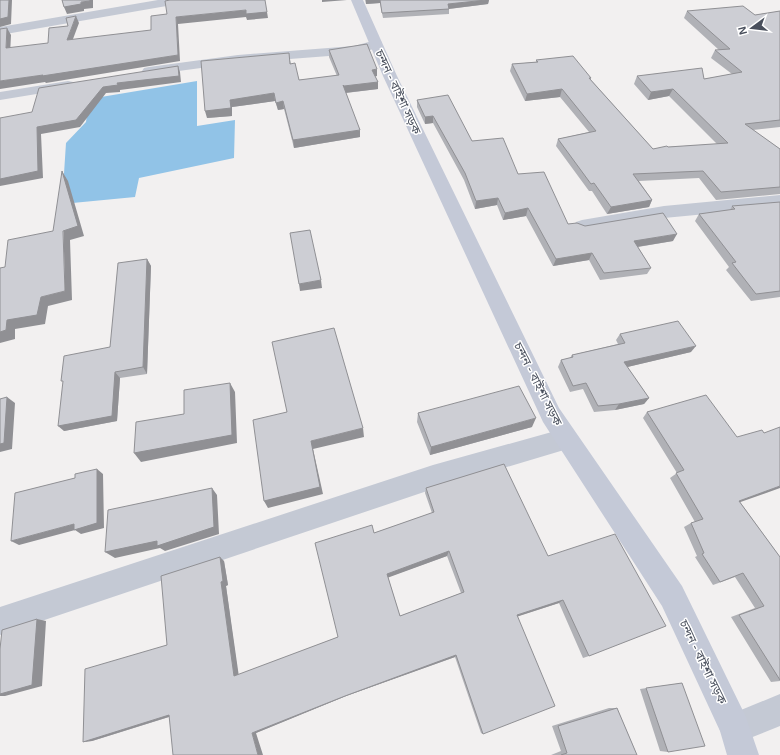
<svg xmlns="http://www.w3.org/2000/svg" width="780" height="755" font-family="Arial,'Noto Sans Bengali',sans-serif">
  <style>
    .water { fill: #91c3e7 }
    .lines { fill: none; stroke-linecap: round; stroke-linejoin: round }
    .minor { fill: #c4c9d4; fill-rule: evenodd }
    .tertiary { fill: #c4c9d4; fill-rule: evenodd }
    .secondary { fill: #c4c9d7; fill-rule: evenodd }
    .wall { fill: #b0b1b6; fill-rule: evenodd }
    .shaded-wall { fill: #909094 }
    .building { fill: #cdced4; stroke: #909094; fill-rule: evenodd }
    .labels { text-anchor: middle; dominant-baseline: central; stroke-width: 3; stroke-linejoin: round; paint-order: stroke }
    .street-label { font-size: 12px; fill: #494f5c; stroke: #fff }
  </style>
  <rect width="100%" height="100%" fill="#f2f0f0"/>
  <path class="water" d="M197,81v45l38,-6 -1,38 -95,20 -4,19 -73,7 4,-61 20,-21 3,-23z"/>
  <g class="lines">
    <path class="minor" d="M158,0h26l-2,2 -4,2 -178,31v-8z
      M376,40l5,1 1,3 -1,3 -26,7 -117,9 -89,12 -5,-1 -2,-3 2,-3 5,-1 89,-12 116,-9z
      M68,81l5,1 2,3 -2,3 -73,12v-8z
      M780,195v12l-116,11 -82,14 -6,-2 -3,-4 3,-4 6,-2 82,-14z
      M566,428l8,3 4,8 -4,8 -141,42 -433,146v-28l433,-142z"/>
    <path class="tertiary" d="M780,694v32l-45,18 -11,-5 -5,-11 5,-11z"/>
    <path class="secondary" d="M351,0h12l34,76 162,332 123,178 64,131 13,38h-32l-7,-24 -58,-125 -119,-184 -160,-346z"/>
  </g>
  <path class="wall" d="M365,0h124l-1,4 -39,5v5l-66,4 -3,-15 -14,1z
    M687,11l68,4 25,-4v116l-27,3 27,19v45l-64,6 -17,-22 -60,3 13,19 -3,7 -42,7 -15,-23h-3l-33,-45 2,-7 31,-7 -29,-35 -35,4 -15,-30 2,-7 24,-2v-2l55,18v2l62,69 15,-2 49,-3 -48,-48 -21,4 -14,-16 3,-8 67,3 28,-5 -21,-16 4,-8h4l-35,-32z
    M329,50l48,26h-2l3,6v7l-32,4 14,44 -66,11 -10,-39 -6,1 -3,-9 -43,6v9l-25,2 83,-58 1,4 8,16 38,-4 -8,-19z
    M417,100l55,41 46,33 50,50 17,2 88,15 -35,6 13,21 -4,6 -47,6 -11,-20 -36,6 -27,-50 -23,4 -6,-15 -22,4 -11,-29 -31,-57 -8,1 -8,-17z
    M780,202v95l-29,4 -25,-31 3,-3 -34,-46 4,-7 31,-4 2,-4z
    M147,259l4,7 -4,108 -27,4 -3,43 -53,10 46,-84z
    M620,334l71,18 -64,15 22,31 -5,6 -29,6 -21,2 -11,-23 -13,3 -12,-25 3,-7 9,-2 2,-3 46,-11 -2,-4z
    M647,412l93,90 40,55v124l-9,1 -40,-65 24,-9 -20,-31 -22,8 -18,-28 2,-1 -13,-29 7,-4 4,-1 -25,-44 7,-5 -34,-55z
    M418,413l114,14 -102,28 -13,-33z
    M504,464l85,192 -6,2 -24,-55 -41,13 -35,118 -2,-1 -26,-76 -109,39 -90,37 -87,-16 -77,24 -9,1 84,-97 57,-84 4,24 -2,1 12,89 100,-38 36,-104 58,-20 -7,-20 1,-5zM447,556l14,37 -61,23 -12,-39z
    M682,683l-14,69 -8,-1 -20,-62z
    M609,708h8l20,47h-86l10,-4 -9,-25z"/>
  <path class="shaded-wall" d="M9,0h3l-1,24 -11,3v-8z
    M90,0h3v8l-9,1v2l-17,3 -3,-7z
    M322,0h25l-25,2z
    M366,0h14v3l-14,1z
    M486,0h3l-1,4 -40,5v-5z
    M246,10l21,2 1,6 -21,2 -1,-3 -68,7 2,37 -134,22 -1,-1 -45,7v-8l178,-26 -2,-38z
    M76,16l3,7 -9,24 -3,-7z
    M7,28l4,7 -1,20 -4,-7z
    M178,66l2,6 1,10 -61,8v2l-14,1 -26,34 -39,7 2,44 -43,8v-7l37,-52 66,-40z
    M377,69v7l-4,1 -1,-7z
    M378,82v7l-34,4v-7z
    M562,89l-2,8 -35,4 2,-7z
    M673,89l-4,7 -21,4 3,-8z
    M274,93l1,8 -43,6v9l-25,2 -2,-7 25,-11z
    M283,101l1,8 -6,1 -2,-7z
    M433,116v7l-8,1v-7z
    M360,130v7l-66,11 -1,-8z
    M62,171l6,10 16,55 -14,4 2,60 -24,6 -3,18 -30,5v10l-15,4v-11l7,-12 34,-23 24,-6z
    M498,198l-1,7 -22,4 1,-8z
    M652,200l-3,7 -42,7 4,-7z
    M528,208l-2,8 -23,4 2,-7z
    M677,234l-4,7 -43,7 4,-7z
    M592,253l-3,7 -36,6 3,-7z
    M147,259l4,7 -4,108 -4,-7z
    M321,280l1,8 -22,3 -1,-7z
    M696,346l-5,6 -72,17 5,-7z
    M115,372l5,6 -3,43 -53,10 -6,-5z
    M230,383l5,9 2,51 -96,19 -7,-9z
    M7,397l8,6 -3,46 -12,3v-8z
    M649,398l-5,6 -29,6 4,-6z
    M536,418l-4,9 -102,28 1,-8z
    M363,428l1,9 -51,12 10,45 -55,14 -4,-7 47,-60z
    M97,469l6,5 1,54 -23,6 -6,-4 -56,15 -8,-4 63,-17z
    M780,486v2l-48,17 7,-4z
    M212,488l5,7 2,39 -54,17 -5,-3 -45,10 -10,-6z
    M449,551l-2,5 -60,22v-4z
    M220,557l4,4 4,24 -2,1 13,91 -5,-1 -13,-94z
    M563,600l-4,3 -46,15 4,-3z
    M37,619l9,2 -4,65 -37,10h-5v-2z
    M456,655l-1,2 -109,39 -90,37 7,22h-5l-6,-22 93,-37z
    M169,715h6l-83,26 -9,1z"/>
  <path class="building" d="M0,0h9l-1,17 -8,2z
    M62,0h28v1l-9,1v2l-17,3z
    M170,0h95l2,12 -21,2v-4l-70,7 2,38 -136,21 1,-1 -43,6v-52l7,-1 -1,20 42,-5 1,-15 19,-2 -2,-8 10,-2 -9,24 84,-10v-14l16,-2 -2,-13z
    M380,0h106l-38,4 1,5 -67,4z
    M743,6l12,9 25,-4v109l-35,4 35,25v38l-59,5 -18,-21 -70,3 19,26 -41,7 -17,-24 -3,1 -33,-45 38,-8 -34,-42 -35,5 -15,-30 26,-2 -2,-2 37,-4 18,22h-2l64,71 14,-3 1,1 60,-4 -55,-54 -22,3 -14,-16 65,-8 2,11 38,-7 -27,-22 15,-1 -43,-38z
    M367,44l10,25 -5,1 6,12 -34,4 -1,-1 17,45 -67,10 -10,-39 -7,2 -2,-10 -44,7 1,8 -26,3 -4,-50 88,-8 1,11 5,-1 4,17 40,-5 -10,-25z
    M178,66l1,10 -62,7 1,2 -15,2 -27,33 -39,7 1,44 -38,8v-61l32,-6 7,-24z
    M448,95l24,46 31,-3 15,36 26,-2 24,52 9,-1 8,3 78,-13 14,21 -43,7 17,27 -47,5 -12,-20 -36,6 -28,-51 -23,5 -7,-15 -22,3 -11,-28 -32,-57 -8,1 -8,-17z
    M62,171l16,55 -15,5 2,60 -24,6 -4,18 -30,5 -1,10 -6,2v-64l5,-1 3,-27 45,-9z
    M780,202v89l-24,3 -24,-31 4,-1 -37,-48 36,-5 -3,-3z
    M310,230l11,50 -22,4 -9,-51z
    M147,259l-4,108 -28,5 -3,44 -54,10 5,-45h-2l3,-25 46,-9 8,-84z
    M678,321l18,25 -72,16 25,36 -30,6 -21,2 -12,-23 -13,3 -12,-26 12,-3 -1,-2 53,-12 -5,-9z
    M334,328l29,100 -52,13 9,46 -56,14 -11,-81 34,-8 -15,-70z
    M230,383l2,52 -98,18 2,-31 48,-8v-24z
    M519,386l17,32 -105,29 -13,-34z
    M706,395l31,42 25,-7 2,3 16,-6v59l-41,15 41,56v123l-41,-65 25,-9 -21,-33 -23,9 -18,-28 2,-1 -13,-30 12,-4 -27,-46 8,-3 -37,-58z
    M7,397l-3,46 -4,1v-45z
    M504,464l44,92 67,-22 51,92 -77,30 -26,-56 -46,15 38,91 -72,28 -27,-79 -111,41 -93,37 6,22h-85l-4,-40 -86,27 2,-73 82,-24 -6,-69 59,-19 3,24 -2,1 13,94 104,-39 -23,-94 57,-18 2,8 60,-21 -8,-24zM449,551l15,41 -64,24 -13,-42z
    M97,469v54l-23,7v-6l-63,17 4,-48 60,-15v-4z
    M212,488l2,39 -57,19v-5l-52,11 3,-42z
    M37,619l-5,66 -32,9v-45l2,-19z
    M682,683l23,63 -37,6 -22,-64z
    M617,708l20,47h-76l6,-2 -9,-27z"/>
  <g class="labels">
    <g class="street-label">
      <text transform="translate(398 92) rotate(65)">চন্দন - বাইশা সড়ক</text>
      <text transform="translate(538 384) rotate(63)">চন্দন - বাইশা সড়ক</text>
      <text transform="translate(703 662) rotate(64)">চন্দন - বাইশা সড়ক</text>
    </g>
  </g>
  <g transform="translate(752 28) rotate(255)" stroke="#ffffff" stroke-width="3" paint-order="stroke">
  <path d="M0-3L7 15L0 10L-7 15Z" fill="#494f5c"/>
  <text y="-6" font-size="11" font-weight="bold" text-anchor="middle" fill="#494f5c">N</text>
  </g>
</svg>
